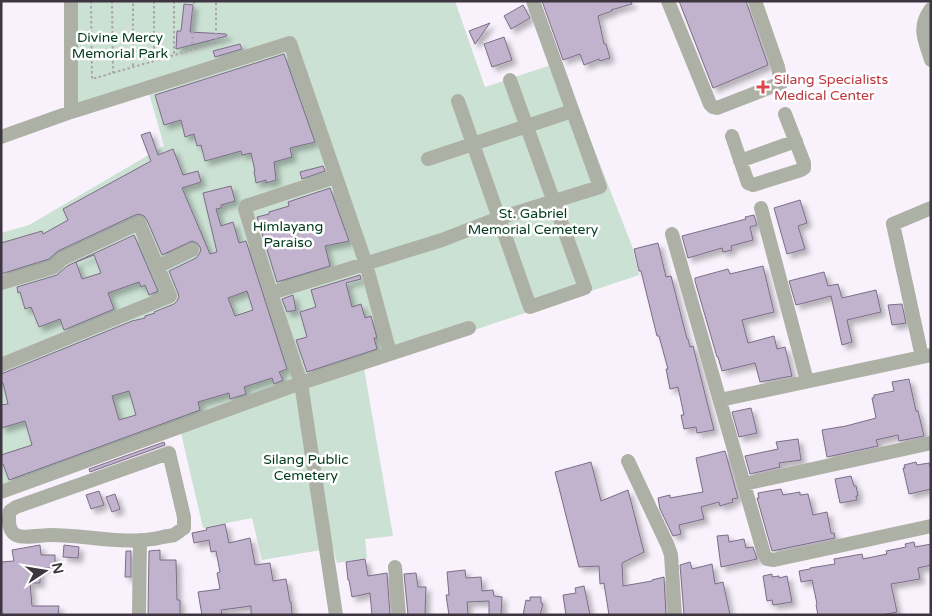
<svg xmlns="http://www.w3.org/2000/svg" width="932" height="616" font-family="'Varela Round',sans-serif">
  <style>
    .green { fill: #cbe1d3 }
    .building { fill: #c1b3ce; stroke: #7b6d86; fill-rule: evenodd; filter: url(#shadow) }
    .lines { fill: none; stroke-linecap: round; stroke-linejoin: round }
    .path { stroke: #aca5af; stroke-width: 2; stroke-dasharray: 2.5 2.5; stroke-linecap: butt }
    .minor { stroke: #adb0a4; stroke-width: 14 }
    .health-dot { fill: #e0444e; stroke: #fff; stroke-width: 2 }
    .labels { text-anchor: middle; dominant-baseline: central; stroke-width: 5; stroke-linejoin: round; paint-order: stroke }
    .park-label { font-size: 14px; fill: #003a20; stroke: #fff }
    .health-label { font-size: 14px; fill: #be3a42; stroke: #fff; text-anchor: start }
  </style>
  <defs>
    <filter id="shadow"><feDropShadow dx="4.5" dy="4.5" stdDeviation="2.5" flood-color="#0004"/></filter>
  </defs>
  <rect width="100%" height="100%" fill="#f9f2fd"/>
  <path class="green" d="M76,1h379l30,86 75,-25 72,184 7,29 -156,52 -119,41 29,168 -28,3 2,19 -30,5 -4,-15 -71,12 -10,-42 -49,10 -22,-95 -180,61v-261l28,-8 135,-79 -18,-63 -69,20z"/>
  <path class="building" d="M542,1h89l1,3 -21,6 1,1 -14,5 6,28h2l4,14 -10,3 -1,-2 -15,6 -4,-11 -17,6z
    M679,1h67l22,64 -55,23z
    M184,4l9,1 -3,27 36,2 1,2 -51,13 1,-18h4z
    M523,5l7,13 -19,11 -7,-13z
    M490,23l-15,21 -6,-13z
    M504,37l8,23 -20,7 -8,-23z
    M240,44l2,5 -27,8 -2,-6z
    M284,54l31,88 -25,6 2,9 -18,5 2,18 -10,3v-3l-10,3 -2,-12h1l-4,-18 -9,2 -1,-4 -36,10 -4,-16 -4,1 -3,-12 -9,3 -4,-17 -17,5 -9,-30z
    M150,132l8,23 15,-6 10,26 15,-4 3,11 -19,6 28,66 7,-2 -14,-59 28,-7 4,15 -14,4v3l-5,1 5,17 12,-4 6,21 7,-2 41,128 -8,3 4,8 -9,4 -2,-6 -28,9 2,7 -16,5 -1,-6 -31,9 2,8 -191,70 -6,-16 -2,1v-10l31,-10 -7,-24 -24,7v-23l7,-1 -5,-21h-2v-9l131,-53 13,-3v-2l10,-3 -1,-1 20,-8 3,-3 2,-4 -1,-4 -9,-22 27,-13 3,-4 2,-4 -1,-3 -3,-4 -5,-2 -30,14 -15,-35 -3,-4 -5,-2 -4,1 -77,36 -9,8 -48,15v-31l41,-12 1,3 18,-10 7,-4 -5,-11 88,-48 -10,-26zM247,291l6,19 -18,6 -7,-18zM129,391l7,24 -17,5 -7,-24z
    M323,166l2,5 -23,8 -2,-7z
    M330,188l19,53 -24,5 5,20 -53,16 -20,-65 12,-3v-2l20,-6 -1,-4z
    M800,200l7,23 -9,3 7,23 -18,5 -13,-46z
    M754,215l3,10 -7,2 3,13 -22,6 1,4 -9,2 -1,-4 -34,10 -6,-22 64,-17 -1,-2z
    M134,235l24,56 -9,4 -4,-10 -4,2 -2,-5 -31,11 6,16 -50,21 -4,-11 -21,8 -8,-20 -6,2 -5,-17 -2,1 -1,-6 40,-12 10,-9zM94,255l7,18 -19,6 -6,-17z
    M658,243l8,34 5,-1 16,63h1l2,8 3,-1 21,84 -17,3 -1,-6 -12,2 -3,-14h3l-6,-28 -8,2 -4,-20h2l-9,-33h-2l-16,-65h-2l-5,-22z
    M763,266l11,46 -32,8 6,23 26,-7 3,13 8,-2 7,29 -32,6 -5,-19 -33,8 -4,-14h-1l-22,-76v-3l33,-9 2,5z
    M824,272l4,14 10,-2 4,14 34,-8 5,22 -34,8 5,22 -10,3 -11,-49 -35,9 -7,-24z
    M360,275l1,4 -15,4 6,24 9,-3 4,14 6,-2 6,22h-3l3,11 -70,23 -11,-32 11,-3 -7,-25 16,-5 -5,-17z
    M293,295l3,15 -9,2 -5,-13z
    M902,304l4,19 -14,2 -4,-20z
    M909,379l7,32h2l6,25 -25,5 -1,-6 -22,5 2,6 -51,11 -5,-27 24,-4 30,-8 -4,-20h2v-3l20,-4 -2,-9z
    M751,408l6,25 -18,4 -7,-25z
    M798,439l3,21 -22,3 1,4 -30,7 -5,-18 33,-7 -2,-7z
    M164,442l1,3 -75,27 -1,-3z
    M725,451l13,47 -6,1 1,3 -13,4 -1,-4 -18,5 3,12 -25,6 2,9 -8,2 -13,-27 -2,-11 12,-3v3l33,-6 -7,-34z
    M591,462l10,39 27,-11 16,62 -22,11 1,23 29,-5v-1l12,-3 2,38h-57l-5,-32 -4,1 -1,-18 -20,1 -24,-95z
    M916,462l1,3 12,-2 2,7v19l-22,5 -6,-26h2l-1,-3z
    M851,476l3,10h2l2,10h-2l1,4 -17,3 -5,-24z
    M781,489l2,6 17,-3v3l8,-1 5,21 14,-3 4,21h3l1,5 -63,13 -15,-53h2l-1,-5z
    M99,491l5,14 -13,4 -5,-14z
    M115,494l5,15 -8,3 -6,-15z
    M225,524l4,19 21,-5 5,27 15,-2 3,18 13,-2 4,23h1l1,13h-41v-9l-30,4 1,5h-20l-4,-23 22,-3 -3,-16 3,-1 -4,-21 -5,1 -2,-12 -15,3 -2,-10 15,-3 -1,-2z
    M728,535l1,7 15,-3 2,9 7,-1 4,12 -36,8 -4,-31z
    M914,542l1,5 16,-3v21l-13,3 2,11 -29,5 6,28 -16,3h-63l-2,-10 1,-1 -5,-24 -11,2 -2,-11 11,-2v-1l25,-4 -1,-5 28,-5 1,5 24,-5 -1,-3 20,-4 -1,-3z
    M40,545l1,10h14v13h-15v15h-10l2,23h27l-1,9h-57v-53l13,-1 -2,-11z
    M64,545l15,2 -1,11 -15,-1z
    M160,550v10h16l1,40h3v15h-32l1,-64z
    M126,551h5v26h-6z
    M365,559l3,17 19,-3 3,42h-18l-2,-22 -18,4 -3,-17h-1l-2,-18z
    M690,562l2,7 20,-5 3,20 8,-2 7,33h-46l-4,-50z
    M465,570l1,8 15,-1 1,14 11,-1 1,6 8,1 -1,18h-12v-14l-22,1 1,13h-19l-3,-20h3l-2,-23z
    M416,573l2,14h8l-1,28h-17l-4,-41z
    M772,574v3l7,-1v2l8,-2 5,26 -19,3 -1,-5 -5,1 -4,-25z
    M584,586l6,29h-24l-3,-20 13,-2 -1,-5z
    M530,597h11v6l2,1 -3,11h-17l3,-15 4,1z"/>
  <g class="lines">
    <path class="path" d="M91,1l1,78 124,-36v-42
      M112,1l1,72
      M154,1v60
      M174,1v54
      M192,49l2,-48
      M133,66v-65"/>
    <path class="minor" d="M71,1v111
      M668,1l42,103 3,3 4,1 64,-25 -3,-16 -23,-66
      M931,9c-14,19 -6,31 0,51
      M458,101l72,206 55,-19 -75,-208
      M732,136l16,47 5,2 48,-15 3,-2v-5l-19,-49
      M1,137l70,-25 219,-69 76,221 24,89
      M428,159l144,-48
      M740,161l56,-20
      M335,177l-89,29 -1,3 26,84 30,90 35,232
      M761,208l46,173
      M672,234l92,320 3,5 7,1 157,-34
      M157,267l35,-17
      M1,283l53,-16 8,-8 77,-36 31,73 -169,69
      M271,293l171,-53 57,-22 101,-31 -67,-186
      M922,357l-29,-133 38,-16
      M720,400l211,-45
      M169,453l15,64v11c-3,2 -7,5 -10,7 -3,1 -8,1 -11,2 -37,9 -75,-2 -112,-2 -10,0 -27,4 -35,0 -8,-4 -8,-17 -6,-24l6,-4z
      M628,461l40,85 3,9 4,60
      M744,484l187,-41
      M1,492l300,-109 168,-55
      M395,567l4,48
      M139,615l1,-75"/>
  </g>
  <path class="health-dot" d="M760.5 79.5h5v5h5v5h-5v5h-5v-5h-5v-5h5z"/>
  <g class="labels">
    <g class="park-label">
      <text x="120" y="37">Divine Mercy<tspan x="120" dy="16">Memorial Park</tspan></text>
      <text x="533" y="213">St. Gabriel<tspan x="533" dy="16">Memorial Cemetery</tspan></text>
      <text x="288" y="226">Himlayang<tspan x="288" dy="16">Paraiso</tspan></text>
      <text x="306" y="459">Silang Public<tspan x="306" dy="16">Cemetery</tspan></text>
    </g>
    <g class="health-label">
      <text x="774" y="79">Silang Specialists<tspan x="774" dy="16">Medical Center</tspan></text>
    </g>
  </g>
  <rect width="932" height="616" fill="none" stroke="#3d3640" stroke-width="5"/>
  <g transform="translate(45 571) rotate(78)" stroke="#ffffff" stroke-width="4" paint-order="stroke">
  <path d="M0-4L9 19L0 12L-9 19Z" fill="#3d3640"/>
  <text y="-8" font-size="14" font-weight="bold" text-anchor="middle" fill="#3d3640">N</text>
  </g>
</svg>
